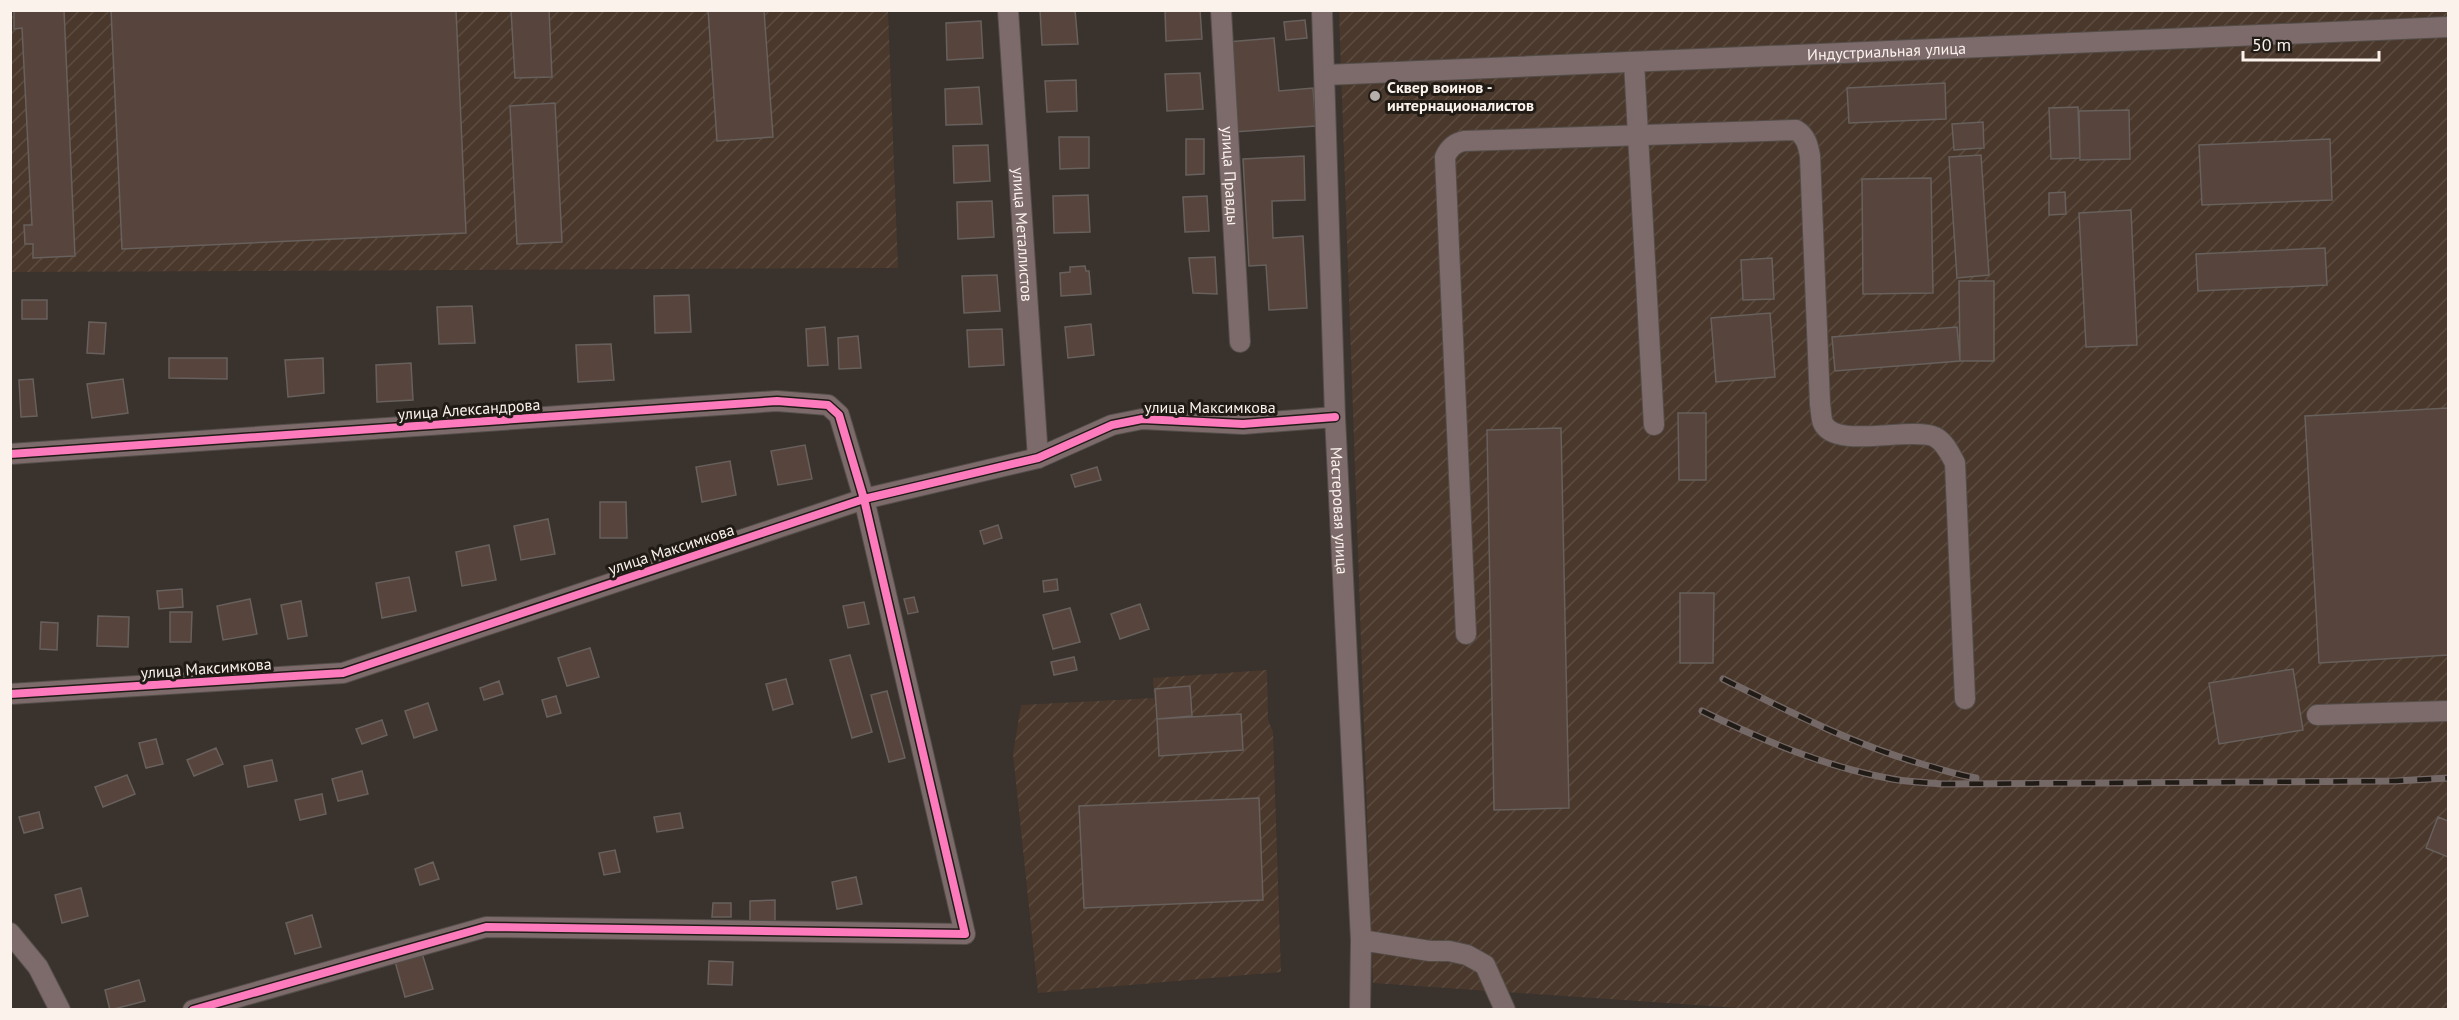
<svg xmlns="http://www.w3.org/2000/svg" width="2459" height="1020" font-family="'PT Sans',sans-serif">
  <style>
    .industrial { fill: url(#industrial-furrows) }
    .building { fill: #57453d; stroke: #67605c; stroke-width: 1.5 }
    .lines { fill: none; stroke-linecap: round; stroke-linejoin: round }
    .minor-casing { stroke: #544e49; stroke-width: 22 }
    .minor { stroke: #7d6b6b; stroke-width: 20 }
    .rail-casing { stroke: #756967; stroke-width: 7 }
    .rail { stroke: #211b16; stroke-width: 4.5; stroke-dasharray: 14; stroke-linecap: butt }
    .cycleway-casing { stroke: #211b16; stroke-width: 11 }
    .cycleway { stroke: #fd7abc; stroke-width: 8 }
    .poi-dot { fill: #b7afa9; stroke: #211b16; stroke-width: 2 }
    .labels { text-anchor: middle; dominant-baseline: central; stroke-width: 6; stroke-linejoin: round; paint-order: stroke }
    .street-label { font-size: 16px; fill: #fbf2ec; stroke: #211b16 }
    .poi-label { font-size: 16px; font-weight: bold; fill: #fbf2ec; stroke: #211b16; text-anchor: start }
  </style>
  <defs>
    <pattern id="industrial-furrows" width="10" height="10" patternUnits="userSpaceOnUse" patternTransform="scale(1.5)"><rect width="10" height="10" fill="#4a382c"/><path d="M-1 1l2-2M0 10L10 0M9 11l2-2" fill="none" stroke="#5c4c40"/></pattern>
  </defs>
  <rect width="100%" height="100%" fill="#3a322d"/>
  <path class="industrial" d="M10,11h878l10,257 -887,4z
    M1339,11h1109v998l-679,1 -396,-27z
    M1267,670l1,50 5,12 8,240 -243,21 -25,-239 8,-49 133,-7 -1,-20z"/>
  <path class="building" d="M14,10h50l11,246 -42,2v-14h-8l-1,-19h8l-10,-197 -8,1z
    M111,10h345l10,223 -344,16z
    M511,10h38l3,67 -37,1z
    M708,10h56l9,127 -56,4z
    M1040,10h35l3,34 -36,1z
    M1165,10h35l2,29 -36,2z
    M1305,20l2,18 -21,2 -2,-18z
    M981,21l2,37 -36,2 -1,-37z
    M1274,38l5,53 34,-3 3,38 -82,6 -7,-90z
    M1200,73l3,36 -36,2 -2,-37z
    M1076,80l1,31 -30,1 -2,-31z
    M1945,83l1,36 -97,4 -2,-35z
    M979,87l3,37 -36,1 -1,-36z
    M555,103l7,139 -45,2 -7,-138z
    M2078,107l2,51 -29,1 -2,-51z
    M2129,110l1,49 -50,1 -1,-49z
    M1983,122l1,26 -30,2 -2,-26z
    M1059,137h30v31l-29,1z
    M1186,139h18v35l-18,1z
    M2330,139l2,61 -130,5 -3,-60z
    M988,145l2,36 -36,2 -1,-37z
    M1981,155l8,120 -32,3 -8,-121z
    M1304,156l1,44 -33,1 1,37 30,-2 4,72 -38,2 -3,-45 -17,1 -6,-107z
    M1931,178l2,115 -70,1 -1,-115z
    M2065,192l1,22 -17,1v-22z
    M1088,195l2,37 -36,1 -1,-37z
    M1207,196l2,35 -24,1 -2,-35z
    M992,201l2,36 -36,2 -1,-37z
    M2131,210l6,135 -51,2 -7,-134z
    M2325,248l2,37 -129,6 -2,-37z
    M1215,257l2,37 -24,-1 -4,-35z
    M1772,258l2,41 -31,1 -2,-40z
    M1085,266l1,5h3l2,23 -30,2 -1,-23 10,-1v-5z
    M997,275l3,36 -36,2 -2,-37z
    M1959,281h35v80h-34z
    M689,295l2,37 -36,1 -1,-37z
    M22,300h25v19h-25z
    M472,306l3,37 -36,1 -2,-37z
    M1770,313l5,64 -59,5 -5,-64z
    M89,322l17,1 -2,31 -17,-1z
    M1091,324l3,31 -26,3 -3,-31z
    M825,327l3,38 -20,1 -2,-37z
    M1957,327l3,34 -125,10 -3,-34z
    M1002,329l2,36 -35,2 -2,-37z
    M858,336l3,32 -22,1 -1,-31z
    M611,344l3,36 -36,2 -2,-37z
    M169,358h58v21l-58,-1z
    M323,358l1,35 -36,4 -3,-37z
    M411,363l2,37 -36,2 -1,-37z
    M33,379l4,37 -16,1 -2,-37z
    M123,379l5,34 -36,5 -5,-34z
    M2448,408v247l-129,8 -14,-247z
    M1678,413h28v67h-27z
    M1561,428l8,380 -75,2 -7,-380z
    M805,445l7,34 -34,6 -7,-34z
    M730,461l6,34 -34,7 -6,-35z
    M1097,467l4,13 -26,7 -4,-12z
    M600,502h26l1,36h-27z
    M548,519l7,35 -34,6 -7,-34z
    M998,525l4,13 -18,6 -4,-13z
    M489,545l7,35 -34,6 -6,-34z
    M409,577l7,34 -34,7 -6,-35z
    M1057,579l1,11 -14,2 -1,-11z
    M182,589l1,18 -24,2 -2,-18z
    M1680,593h34l-1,70h-33z
    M914,597l4,15 -10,2 -4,-15z
    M250,599l7,35 -34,6 -6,-34z
    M301,601l6,35 -19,3 -7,-34z
    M864,602l5,22 -21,4 -5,-22z
    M1140,604l9,25 -29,10 -9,-25z
    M1070,608l10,34 -27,7 -10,-34z
    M170,612h22l-1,30h-21z
    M98,616l31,1 -1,30 -31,-1z
    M41,622l17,1 -1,27 -17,-1z
    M590,648l9,29 -32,9 -9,-28z
    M850,655l22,77 -20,6 -22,-78z
    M1074,657l3,13 -23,5 -3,-13z
    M2293,669l10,61 -84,14 -10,-61z
    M786,679l7,25 -20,6 -7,-26z
    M499,681l4,13 -19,6 -4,-12z
    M1190,686l2,30 -35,3 -2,-30z
    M887,691l18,67 -16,4 -18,-67z
    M556,696l5,17 -14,4 -5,-17z
    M428,703l9,27 -23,8 -9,-27z
    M1241,714l2,36 -84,6 -2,-37z
    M382,720l5,15 -25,9 -6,-15z
    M156,739l7,25 -17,4 -7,-25z
    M216,748l7,16 -29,12 -7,-16z
    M272,760l5,21 -29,6 -4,-21z
    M362,771l6,23 -30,7 -6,-22z
    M127,775l8,19 -32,13 -8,-20z
    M322,794l4,20 -26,6 -5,-20z
    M1259,798l4,102 -179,8 -5,-102z
    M39,812l4,16 -19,5 -5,-16z
    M680,813l3,15 -26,4 -3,-15z
    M2438,817l10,4v36l-22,-9z
    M615,850l5,22 -16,3 -5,-22z
    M433,862l6,17 -19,6 -5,-16z
    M856,877l6,27 -25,5 -5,-27z
    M81,888l7,28 -26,7 -7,-28z
    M775,900v23h-25v-22z
    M713,903h18v14h-19z
    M312,915l9,32 -26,7 -9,-31z
    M421,950l12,39 -28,8 -11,-39z
    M709,961l24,1 -1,23 -24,-1z
    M139,980l6,21 -35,9 -5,-20z"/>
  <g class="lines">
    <g class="minor-casing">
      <g id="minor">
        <path id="s1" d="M1008,10l30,448"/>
        <path id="s2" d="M1221,10l19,332"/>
        <path id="s3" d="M1322,10l13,407 26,523 -1,70"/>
        <path d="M1634,62l20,363"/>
        <path id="s4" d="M1325,75l1123,-48"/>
        <path d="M10,454l767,-53 51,4 11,10 25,84 101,435 -479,-7 -293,83"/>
        <path d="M1466,634l-21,-477c4,-9 9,-14 19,-16l332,-11c10,6 12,15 14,26l10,248c1,6 1,14 3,19 12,27 88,3 112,14 10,5 15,17 20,26l10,236"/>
        <path d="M10,694l333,-21 521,-174 174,-41 74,-33 30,-6 101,5 92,-7"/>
        <path d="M2317,715l131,-4"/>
        <path d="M10,933l28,34 22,43"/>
        <path d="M1361,940l69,11h19l18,4 18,10 20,45"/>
      </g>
    </g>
    <use href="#minor" class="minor"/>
    <g class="rail-casing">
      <path id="rail" d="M1723,679c65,32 129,65 199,85 18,5 35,11 54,14
        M1702,711c58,28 121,55 185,67 18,4 37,4 55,6l454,-3 52,-3"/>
    </g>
    <use href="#rail" class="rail"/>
    <g class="cycleway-casing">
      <path id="cycleway" d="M10,454l767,-53 51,4 11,10 25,84 101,435 -479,-7 -293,83
        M10,694l333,-21 521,-174 174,-41 74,-33 30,-6 101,5 92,-7"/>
    </g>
    <use href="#cycleway" class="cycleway"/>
  </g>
  <circle class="poi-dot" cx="1375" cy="96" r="6"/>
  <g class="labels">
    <g class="street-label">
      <text stroke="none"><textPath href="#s4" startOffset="562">Индустриальная улица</textPath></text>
      <text stroke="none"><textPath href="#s2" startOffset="166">улица Правды</textPath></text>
      <text stroke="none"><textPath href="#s1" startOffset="225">улица Металлистов</textPath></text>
      <text x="1210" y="407">улица Максимкова</text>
      <text transform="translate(469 409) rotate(-4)">улица Александрова</text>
      <text stroke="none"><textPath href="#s3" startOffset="501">Мастеровая улица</textPath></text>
      <text transform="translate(671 549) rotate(-18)">улица Максимкова</text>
      <text transform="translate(206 668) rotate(-4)">улица Максимкова</text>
    </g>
    <g class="poi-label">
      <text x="1387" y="87">Сквер воинов -<tspan x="1387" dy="18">интернационалистов</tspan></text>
    </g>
  </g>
  <rect width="2459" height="1020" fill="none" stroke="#fbf2ec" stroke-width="24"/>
  <path d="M2243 51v9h136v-9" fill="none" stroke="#fbf2ec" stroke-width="3"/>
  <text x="2252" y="51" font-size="18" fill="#fbf2ec" stroke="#211b16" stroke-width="4.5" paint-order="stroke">50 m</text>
</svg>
